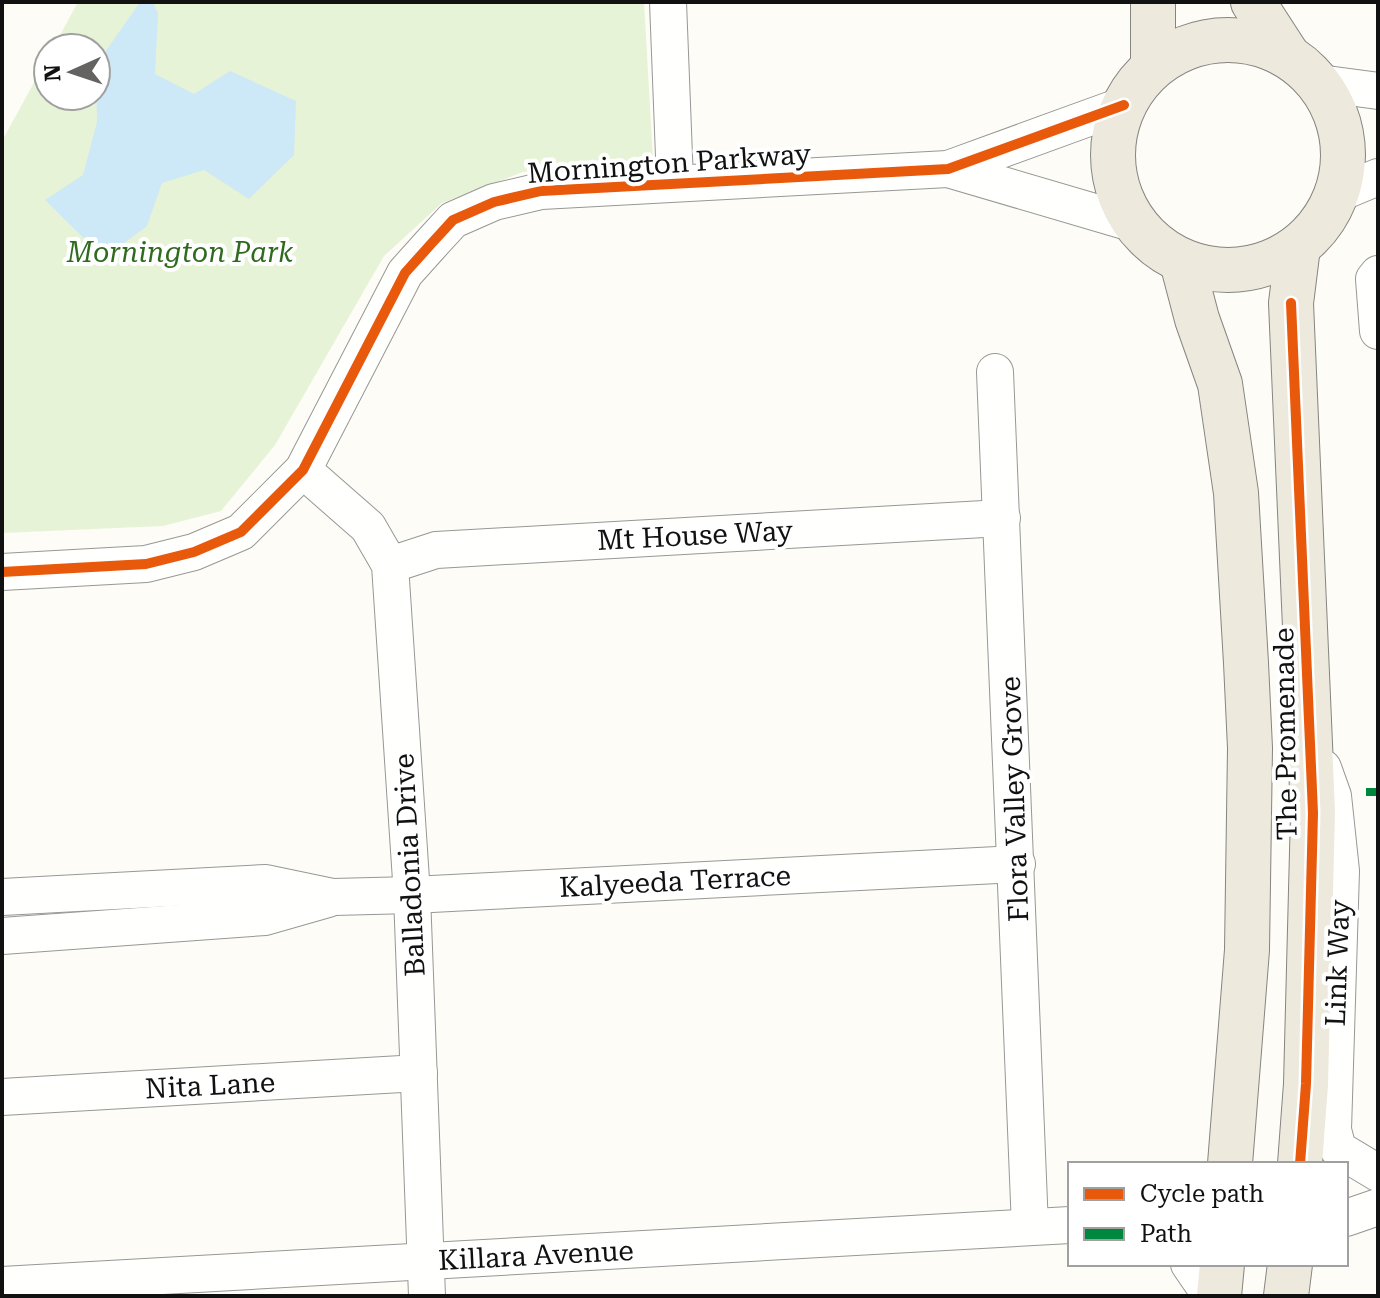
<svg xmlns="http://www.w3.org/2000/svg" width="1380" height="1298" viewBox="0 0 1380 1298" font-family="'Roboto Serif',serif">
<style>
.green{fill:#e7f3d7}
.water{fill:#cde8f7}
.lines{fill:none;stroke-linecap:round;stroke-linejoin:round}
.minor-casing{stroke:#979795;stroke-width:38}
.major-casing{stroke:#858482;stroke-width:46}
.minor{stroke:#fffffe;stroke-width:36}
.major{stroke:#ede9dc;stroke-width:44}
.quiet{stroke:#00873e;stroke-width:8;stroke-dasharray:16 8;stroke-linecap:butt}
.cycleway-casing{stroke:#fff;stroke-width:15}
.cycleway{stroke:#e8590c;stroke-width:10}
.labels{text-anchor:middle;stroke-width:8;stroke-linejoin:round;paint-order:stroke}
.street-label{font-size:28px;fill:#111;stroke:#fff}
.park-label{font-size:28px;font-style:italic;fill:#2f6b1f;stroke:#fff}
</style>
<rect width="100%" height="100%" fill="#fdfcf7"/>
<!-- green -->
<path class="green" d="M78 2H644L653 159 523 172 442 203 384 256 275 445 221 511 163 526 2 533V141L48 57V96H96V48H53Z"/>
<!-- water -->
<path class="water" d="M140 2H153L158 13 155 74 194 94 230 71 296 101 294 155 249 199 204 170 162 183 147 226 104 258 45 200 83 175 97 122 96 65Z"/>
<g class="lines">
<!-- minor casing -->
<g class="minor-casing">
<g id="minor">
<path d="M668 2 675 182"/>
<path d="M1319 83 1378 91"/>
<path d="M948 169 1135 224"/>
<path d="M1337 194 1378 177"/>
<path d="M1378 274 1374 279 1378 331"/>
<path d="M995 372 1030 1227"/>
<path d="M303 470 368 527 390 565 412 895 427 1296"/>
<path d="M390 565 436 550 1002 518"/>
<path d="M2 572 146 564 194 552 241 532 303 470 405 273 431 244 453 220 494 202 541 191 948 169 1124 105"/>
<path d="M1323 768 1333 796 1341 871 1333 1130 1338 1149 1378 1173"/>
<path d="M2 897 266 883 333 897 412 895 1017 864"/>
<path d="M2 936 265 917 328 899"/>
<path d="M2 1097 419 1073"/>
<path d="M1346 1218 1378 1207"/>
<path d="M1189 1264 1211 1296"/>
<path d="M2 1285 1070 1225"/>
</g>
</g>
<!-- major casing -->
<g class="major-casing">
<g id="major">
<path d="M1153 2V66"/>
<path d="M1253 2 1288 56"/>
<circle cx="1228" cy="155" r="115"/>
<path d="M1298 247 1291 303 1313 813 1306 1084 1300 1164"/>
<path d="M1182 262 1197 319 1220 384 1236 493 1246 663 1250 748 1247 950 1230 1164"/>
<path d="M1219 1296 1222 1264"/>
<path d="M1286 1296 1290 1264"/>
</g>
</g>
<!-- minor -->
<use href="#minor" class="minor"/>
<!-- major -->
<use href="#major" class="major"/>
<!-- quiet -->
<path class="quiet" d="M1366 792H1378"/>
<!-- cycleway casing -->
<g class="cycleway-casing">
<g id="cycleway">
<path d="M1291 303 1313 813 1306 1084 1300 1164"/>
<path d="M2 572 146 564 194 552 241 532 303 470 405 273 431 244 453 220 494 202 541 191 948 169 1124 105"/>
</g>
</g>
<!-- cycleway -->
<use href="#cycleway" class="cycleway"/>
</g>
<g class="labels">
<!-- street labels -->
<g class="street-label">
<text transform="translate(669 163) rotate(-4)" y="10">Mornington Parkway</text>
<text transform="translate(695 535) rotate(-3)" y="10">Mt House Way</text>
<text transform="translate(1285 734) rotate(-91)" y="10">The Promenade</text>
<text transform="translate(1014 799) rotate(-92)" y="10">Flora Valley Grove</text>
<text transform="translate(409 865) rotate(-93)" y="10">Balladonia Drive</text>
<text transform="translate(675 881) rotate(-3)" y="10">Kalyeeda Terrace</text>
<text transform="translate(1337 963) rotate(-88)" y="10">Link Way</text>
<text transform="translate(210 1085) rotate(-3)" y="10">Nita Lane</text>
<text transform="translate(536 1255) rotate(-3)" y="10">Killara Avenue</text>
</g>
<!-- park labels -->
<g class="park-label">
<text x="180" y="262">Mornington Park</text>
</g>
</g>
<!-- border -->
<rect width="1380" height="1298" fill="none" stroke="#111111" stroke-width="8"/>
<!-- legend -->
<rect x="1068" y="1162" width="280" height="104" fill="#ffffff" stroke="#a0a0a0" stroke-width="2"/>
<rect x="1084" y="1188" width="40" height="12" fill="#e8590c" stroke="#a0a0a0" stroke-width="2"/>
<text x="1140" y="1202" font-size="24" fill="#111111">Cycle path</text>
<rect x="1084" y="1228" width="40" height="12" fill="#00873e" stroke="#a0a0a0" stroke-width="2"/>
<text x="1140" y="1242" font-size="24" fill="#111111">Path</text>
<!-- north arrow -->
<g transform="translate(72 72) rotate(267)"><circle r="38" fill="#ffffff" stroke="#a0a0a0" stroke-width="2"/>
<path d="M0-6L14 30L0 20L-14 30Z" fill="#646362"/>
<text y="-12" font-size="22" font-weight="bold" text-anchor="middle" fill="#111111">N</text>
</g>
</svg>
